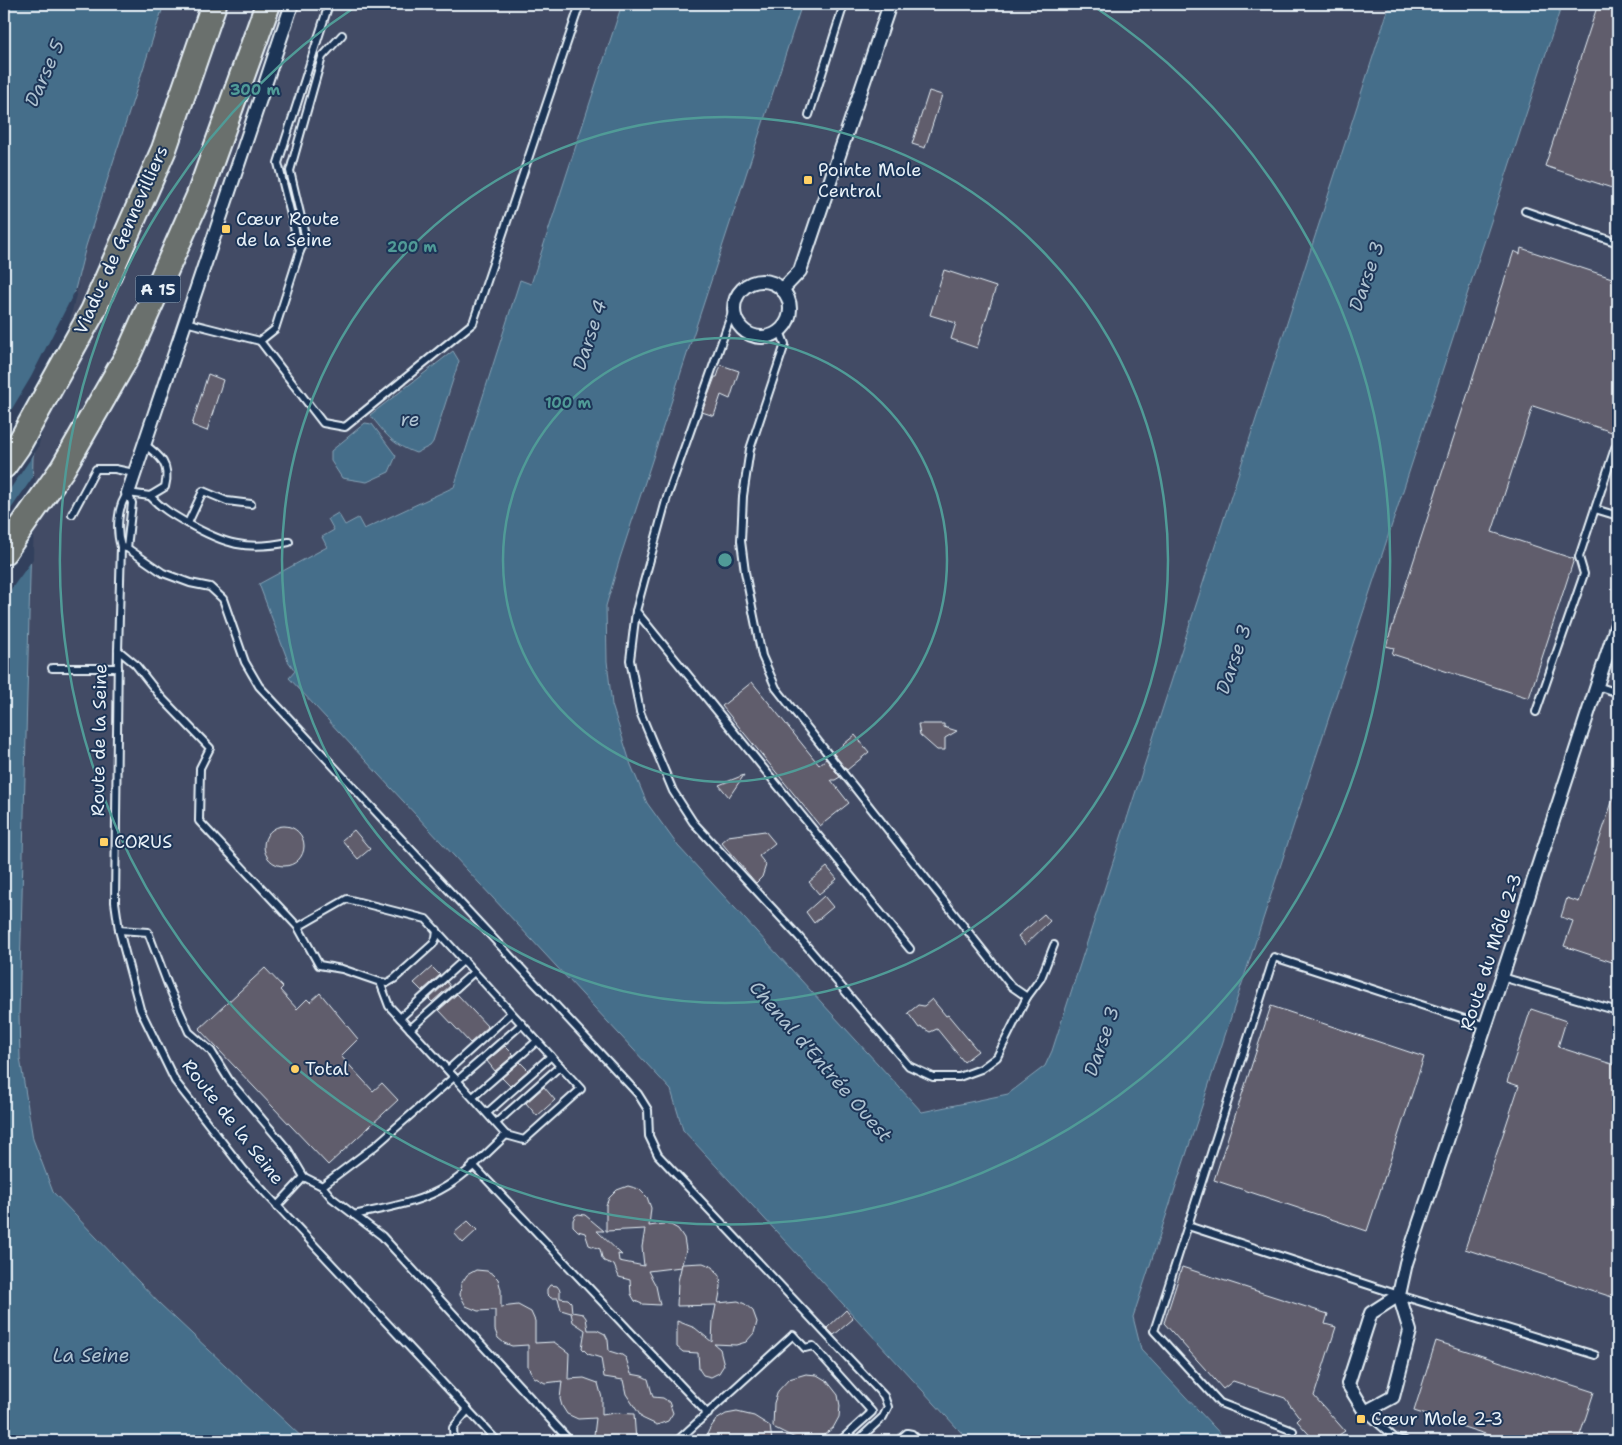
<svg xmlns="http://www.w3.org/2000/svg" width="1622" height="1445" viewBox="0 0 1622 1445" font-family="'Shantell Sans',sans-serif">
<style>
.built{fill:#424c65}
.water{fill:#446e8a;stroke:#86a2b6}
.pier{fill:#31415d}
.building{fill:#605d6c;stroke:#e8f1f8}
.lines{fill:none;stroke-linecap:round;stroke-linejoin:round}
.service-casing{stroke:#e8f1f8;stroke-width:10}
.minor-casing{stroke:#e8f1f8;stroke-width:16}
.motorway-casing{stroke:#e8f1f8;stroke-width:28}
.service{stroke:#1d3557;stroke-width:6}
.minor{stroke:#1d3557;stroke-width:12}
.motorway{stroke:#6b706d;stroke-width:24}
.ring{fill:none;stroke:#509b97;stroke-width:2.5}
.poi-dot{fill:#ffd166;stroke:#1d3557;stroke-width:2}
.labels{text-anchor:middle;stroke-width:4;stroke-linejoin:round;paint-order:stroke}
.shield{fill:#1d3557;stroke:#abb9c8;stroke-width:1}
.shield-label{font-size:16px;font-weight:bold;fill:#e8f1f8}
.poi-label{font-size:18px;fill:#e8f1f8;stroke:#1d3557;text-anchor:start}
.street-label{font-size:18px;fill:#e8f1f8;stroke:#1d3557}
.water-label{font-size:19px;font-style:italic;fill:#afc3d2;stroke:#1d3557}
.centre{fill:#509b97;stroke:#1d3557;stroke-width:2.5}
.ring-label{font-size:15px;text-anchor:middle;font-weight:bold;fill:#509b97;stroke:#1d3557;stroke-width:4;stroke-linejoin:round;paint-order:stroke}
</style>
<rect width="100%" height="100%" fill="#31415d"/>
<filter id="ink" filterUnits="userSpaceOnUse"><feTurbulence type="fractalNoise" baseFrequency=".02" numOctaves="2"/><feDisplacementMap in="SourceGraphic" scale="10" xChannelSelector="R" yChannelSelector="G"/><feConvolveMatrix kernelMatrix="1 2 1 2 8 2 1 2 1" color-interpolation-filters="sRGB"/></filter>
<g filter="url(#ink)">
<!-- built -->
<g class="built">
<path d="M164 4H622L531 284 520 280 453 487 364 529 345 526 338 513 335 530 328 547 259 584 288 661 295 672 289 677 672 1090 683 1130 969 1441H306L160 1304 53 1192 33 1139 20 1058 19 1015 33 457 86 246Z"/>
<path d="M802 4H1390L1052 1051 1045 1066 1008 1094 922 1112 678 846 647 803 631 765 612 705 607 661 606 606 620 558Z"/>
<path d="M1562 4H1618V1441H1227L1141 1349 1133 1317Z"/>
</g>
<!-- water -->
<g class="water">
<path d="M4 4H164L86 246 33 457 19 1015 20 1058 33 1139 53 1192 160 1304 306 1441H4Z"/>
<path d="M622 4H802L620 558 606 606 607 661 612 705 631 765 647 803 678 846 922 1112 1008 1094 1045 1066 1052 1051 1390 4H1562L1133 1317 1141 1349 1227 1441H969L683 1130 671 1090 289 678 295 671 288 661 259 584 327 547 322 537 334 530 328 519 338 513 345 525 358 518 364 529 454 487 520 280 531 284Z"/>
<path d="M453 351 459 361 433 442 430 446 416 453C391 444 386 434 370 415Z"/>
<path d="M365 423 372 424 396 456 389 472 367 482 342 478 331 461V451Z"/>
</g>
<!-- pier -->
<g class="pier">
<path d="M79 283 38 448 4 498V422L31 377Z"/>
<path d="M35 474 33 559 4 599V519Z"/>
</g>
<!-- building -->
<g class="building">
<path d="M1598 4H1618V190L1545 166Z"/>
<path d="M929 91 942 95 925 148 912 144Z"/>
<path d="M1521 248 1618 280V423L1615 433 1533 406 1492 532 1574 559 1529 698 1392 654 1394 648 1386 646 1514 251 1520 254Z"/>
<path d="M944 270 996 287 977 348 951 339 956 323 930 315Z"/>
<path d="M721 365 739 371 730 399 721 395 714 416 702 412 715 377H717Z"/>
<path d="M208 374 223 380 207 431 192 425Z"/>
<path d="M752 682 819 765 826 759 840 777 835 780H831L849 803 820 826 722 706Z"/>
<path d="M918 724H944V727L957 731 945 738V750H937L920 735Z"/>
<path d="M855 735 869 752 847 770 833 753Z"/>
<path d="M744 775 729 797 719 785Z"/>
<path d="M1616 790H1618V964L1564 946 1573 921 1561 917 1567 898 1579 902Z"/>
<circle cx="284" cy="846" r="20"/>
<path d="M354 830 370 849 358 859 342 840Z"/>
<path d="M765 831 775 843 759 856 766 865 762 877 756 883 721 842 728 836Z"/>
<path d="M827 867 837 879 819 894 809 882Z"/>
<path d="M824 896 833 907 814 923 806 912Z"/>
<path d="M1044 914 1050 921 1025 945 1018 936Z"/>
<path d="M432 967 440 975 422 991 414 983Z"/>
<path d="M265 968 283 987 280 990 297 1009 307 999 310 1002 320 993 358 1039 341 1056 373 1091 382 1083 398 1100 328 1165 199 1029Z"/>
<path d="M447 982 450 986 432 1002 429 999Z"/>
<path d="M457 994 488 1027 470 1043 439 1010Z"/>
<path d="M932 999 946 1016 948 1015 978 1051 964 1062 937 1029 930 1032 921 1027 919 1028 908 1013 918 1005 924 1006Z"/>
<path d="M1271 1006 1424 1057 1367 1231 1214 1180Z"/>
<path d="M1531 1009 1566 1021 1558 1047 1618 1066V1299L1465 1249 1519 1086 1507 1082Z"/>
<path d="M505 1046 514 1055 495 1071 487 1061Z"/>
<path d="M520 1062 528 1070 510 1086 502 1078Z"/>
<path d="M544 1087 555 1100 537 1116 526 1103Z"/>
<path d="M628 1186 639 1189 647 1197 651 1208 649 1226 663 1224 671 1225 678 1229 684 1238 686 1250 681 1267 648 1271 656 1286 660 1305 642 1304 635 1301 631 1294 630 1280 619 1277 614 1265 604 1261 602 1258 600 1249 589 1245 585 1233 578 1231 573 1226V1220L575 1216 578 1214 585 1215 604 1231H597L622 1255 618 1254 619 1261 644 1266 642 1247 645 1229 606 1231V1205L609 1198 617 1190Z"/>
<path d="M468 1221 477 1230 463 1243 454 1233Z"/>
<path d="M703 1263 713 1267 720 1276 721 1287 718 1303 738 1301 745 1304 753 1311 757 1322 754 1333 746 1342 736 1345 714 1344 720 1349 724 1365 719 1373 711 1377 703 1375 699 1369 698 1353 683 1352 677 1347V1321L695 1328 712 1342 713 1320 716 1305 677 1306 678 1281 682 1264Z"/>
<path d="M1182 1267 1328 1314 1325 1324 1336 1327 1314 1396 1345 1431 1339 1435 1343 1441H1315L1297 1421 1300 1418 1285 1398 1233 1381 1223 1389 1164 1323Z"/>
<path d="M476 1270 487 1271 493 1274 498 1279 501 1290V1307L518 1305 531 1312 535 1321V1343L554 1342 569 1353 568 1379 584 1378 598 1383 602 1398V1415L614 1413 634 1414 636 1441H595L594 1435 596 1418 578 1419 567 1414 562 1406 560 1399 562 1381 545 1383 534 1377 528 1367V1345L512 1346 504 1343 498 1338 495 1330V1310L478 1311 466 1306 460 1295 461 1284 467 1275Z"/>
<path d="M550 1285 557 1286 560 1290V1298L568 1299 571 1302 572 1312 583 1314 586 1318 588 1330H597L605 1334 608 1340 609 1351 622 1355 626 1358 631 1374 642 1376 648 1379 653 1397 663 1398 669 1402 673 1413 668 1421 657 1425 642 1418 626 1394 623 1380 604 1377 601 1358 588 1354 582 1348 585 1330 573 1322 571 1313 561 1310 558 1298H551L547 1294V1289Z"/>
<path d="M846 1310 853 1319 834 1335 827 1328Z"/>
<path d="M1436 1341 1594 1392 1578 1441H1507L1414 1411Z"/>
<path d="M806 1374 817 1375 827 1381 838 1395 840 1406 839 1417 833 1428 824 1435 808 1440 797 1439 773 1427 774 1403 778 1391 789 1379Z"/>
<path d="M737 1412 754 1416 770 1426 772 1441H704L709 1430 716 1420 726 1414Z"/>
</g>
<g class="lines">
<!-- service casing -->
<g class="service-casing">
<g id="service">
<path d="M342 35 322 57 290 171 306 239 300 251 275 329 260 341 323 423 345 427 473 323 580 4"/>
<path d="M809 115 844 4"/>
<path d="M1525 211 1618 243"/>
<path d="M300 251 278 163 329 4"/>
<path d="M734 307 667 497 636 611 910 949"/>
<path d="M185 322 260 341"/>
<path d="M780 331 785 344 750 449 743 496 741 541 745 572 762 656 776 688 1011 986 1027 997 1041 978 1054 945"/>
<path d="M128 493C117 506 116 531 121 547L118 650 115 902 119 930 140 1009 175 1081 244 1170 497 1441"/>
<path d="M128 493 150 496 165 487C171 464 160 456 143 443"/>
<path d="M150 496C161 508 173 515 187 523 224 544 246 551 289 542"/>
<path d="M1595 509 1618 516"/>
<path d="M72 514 96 469H115L134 473"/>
<path d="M188 523 203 491 227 501 251 504"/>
<path d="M121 547 127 548 163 573 190 583 210 587 223 599 245 662 259 686 638 1094 648 1110 649 1136 658 1155 884 1396 888 1407 883 1417 857 1441"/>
<path d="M127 548 132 503 128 493"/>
<path d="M636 611 630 660 640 712 673 791 693 822 799 937 909 1066 933 1077H959L981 1069 997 1057 1027 997"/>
<path d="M118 650 135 664 161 697 210 748 200 768 199 821 298 927 319 965 342 969 380 982 389 1006 454 1077 375 1146 322 1186 304 1177 277 1206"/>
<path d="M52 668H118"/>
<path d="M1597 686 1618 693"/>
<path d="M1536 712 1584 574 1579 557 1615 448 1618 444"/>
<path d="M298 927 347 899 426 919 581 1089 524 1140 506 1135"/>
<path d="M119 930 148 932 168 985 189 1032 211 1051 229 1080 288 1150 304 1177"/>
<path d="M1502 977 1618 1011"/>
<path d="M380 982 387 983 394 979 433 944 436 938 437 930"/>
<path d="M400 1018 464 960"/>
<path d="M410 1029 474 972"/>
<path d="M448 1070 511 1013"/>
<path d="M458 1080 522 1024"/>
<path d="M473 1097 537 1041"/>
<path d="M487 1113 551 1056"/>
<path d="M496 1123 560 1066"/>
<path d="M473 1165 708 1414"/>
<path d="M322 1186 332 1198 382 1236 570 1441"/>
<path d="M354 1215C385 1208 420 1203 447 1186 469 1172 487 1153 506 1135L454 1077"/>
<path d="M1188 1226 1399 1295 1595 1355"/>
<path d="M1365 1412 1396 1439 1405 1441"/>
<path d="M1293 1431 1220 1403 1154 1331 1274 957 1486 1026"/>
<path d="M454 1441 453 1428 468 1410"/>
<path d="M677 1441 793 1335 805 1348 813 1346 872 1412 840 1441"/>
<path d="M898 1441 907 1433 912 1434 919 1441"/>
</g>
</g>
<!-- minor casing -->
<g class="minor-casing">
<g id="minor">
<circle cx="762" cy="309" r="28"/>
<path d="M782 290 800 271 890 4"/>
<path d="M128 493 292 4"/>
<path d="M1399 1295 1371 1313 1348 1384 1365 1412 1393 1397 1410 1331 1399 1295 1406 1263 1502 977 1618 621"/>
</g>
</g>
<!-- motorway casing -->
<g class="motorway-casing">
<g id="motorway">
<path d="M4 466 18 446 93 311 164 149 214 4"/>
<path d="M4 552 63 468 129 353 198 198 268 4"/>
</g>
</g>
<!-- service -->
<use href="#service" class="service"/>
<!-- minor -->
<use href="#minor" class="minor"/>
<!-- motorway -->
<use href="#motorway" class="motorway"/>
</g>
</g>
<!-- distance rings -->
<g class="ring">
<circle cx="725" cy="560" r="222"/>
<circle cx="725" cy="560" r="443"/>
<path d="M1092 5A665 665 0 1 1 358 5"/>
</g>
<!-- markers -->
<g class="poi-dot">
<rect x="803" y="175" width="10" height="10" rx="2.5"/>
<rect x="221" y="224" width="10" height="10" rx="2.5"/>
<rect x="99" y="837" width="10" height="10" rx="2.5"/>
<circle cx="295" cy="1069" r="5"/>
<rect x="1356" y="1414" width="10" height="10" rx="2.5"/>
</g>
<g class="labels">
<!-- shield labels -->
<rect class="shield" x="135.5" y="275.5" width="45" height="27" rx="4"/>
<g class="shield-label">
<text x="158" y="295">A 15</text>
</g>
<!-- poi labels -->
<g class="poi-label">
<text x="818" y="176">Pointe Mole<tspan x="818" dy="21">Central</tspan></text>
<text x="236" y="225">Cœur Route<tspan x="236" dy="21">de la Seine</tspan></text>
<text x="114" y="848">CORUS</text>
<text x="305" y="1075">Total</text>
<text x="1371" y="1425">Cœur Mole 2-3</text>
</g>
<!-- street labels -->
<g class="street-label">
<text transform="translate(121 240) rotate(-66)" y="6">Viaduc de Gennevilliers</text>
<text transform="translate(99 740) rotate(-89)" y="6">Route de la Seine</text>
<text transform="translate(1491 952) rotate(-72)" y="6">Route du Môle 2-3</text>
<text transform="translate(233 1122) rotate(52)" y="6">Route de la Seine</text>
</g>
<!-- water labels -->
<g class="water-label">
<text transform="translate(44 73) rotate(-66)" y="7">Darse 5</text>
<text transform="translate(1366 276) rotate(-71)" y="7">Darse 3</text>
<text transform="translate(589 335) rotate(-72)" y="7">Darse 4</text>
<text x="410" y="426">re</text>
<text transform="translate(1233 659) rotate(-71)" y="7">Darse 3</text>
<text transform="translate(1101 1041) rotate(-71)" y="7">Darse 3</text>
<text transform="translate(821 1061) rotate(49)" y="7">Chenal d'Entrée Ouest</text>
<text x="91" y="1362">La Seine</text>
</g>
</g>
<circle cx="725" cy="560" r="8" class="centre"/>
<g class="ring-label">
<text x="255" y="95">300 m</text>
<text x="412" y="252">200 m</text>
<text x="568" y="408">100 m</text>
</g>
<!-- margin -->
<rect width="1622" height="1445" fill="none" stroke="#1d3557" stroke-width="20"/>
<rect x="10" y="10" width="1602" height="1425" fill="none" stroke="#e8f1f8" stroke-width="2" filter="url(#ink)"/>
</svg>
